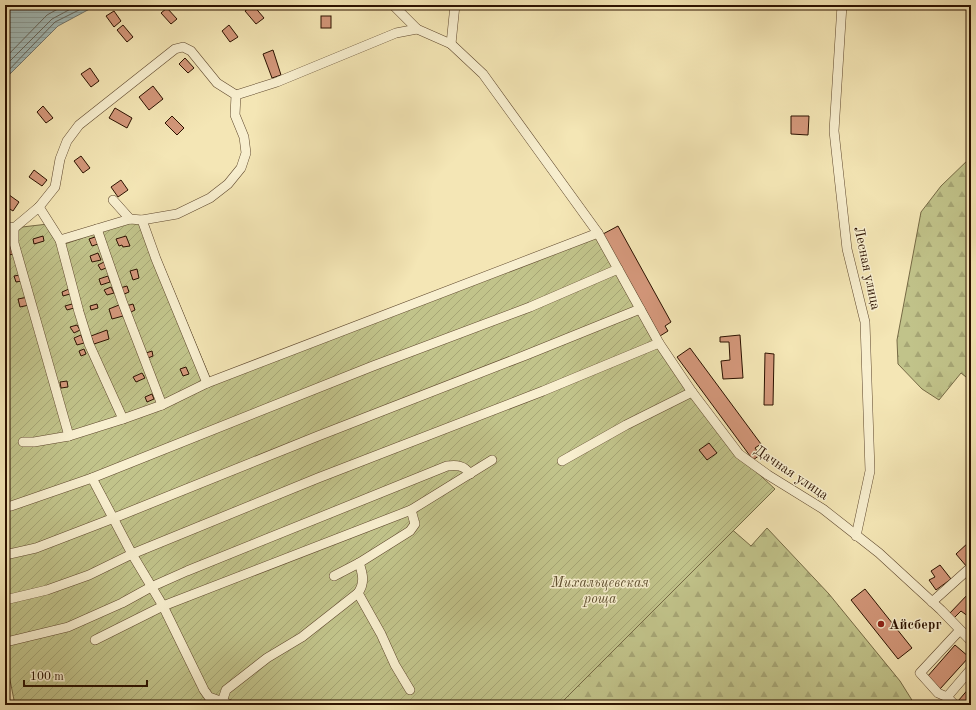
<svg xmlns="http://www.w3.org/2000/svg" width="976" height="710" viewBox="0 0 976 710" font-family="'Old Standard TT',serif">
<style>
.forest{fill:url(#forest-firs);stroke:#766a45}
.garden{fill:url(#garden-furrows);stroke:#766a45}
.water{fill:url(#water-rules);stroke:#737870}
.lines{fill:none;stroke-linecap:round;stroke-linejoin:round}
.shore{stroke:#67675d;stroke-width:1}
.building{fill:#d3977a;stroke:#2c1200}
.minor-casing{stroke:#5e472d;stroke-width:10}
.minor{stroke:#f8efcf;stroke-width:9}
.poi-dot{fill:#8f2418;stroke:#f8efcf;stroke-width:1.5}
.labels{text-anchor:middle;stroke-width:3;stroke-linejoin:round;paint-order:stroke}
.street-label{font-size:14px;fill:#2c1200;stroke:#f8efcf}
.park-label{font-size:14px;font-style:italic;fill:#605030;stroke:#f8efcf}
.poi-label{font-size:14px;font-weight:bold;fill:#2c1200;stroke:#f8efcf;text-anchor:start}
</style>
<defs>
<pattern id="forest-firs" width="22" height="20" patternUnits="userSpaceOnUse"><rect width="22" height="20" fill="#c1c38a"/><path d="M5 1l3.5 6h-7zM16 11l3.5 6h-7z" fill="#a6a675"/></pattern>
<pattern id="garden-furrows" width="10" height="10" patternUnits="userSpaceOnUse"><rect width="10" height="10" fill="#c1c38a"/><path d="M-1 1l2-2M0 10L10 0M9 11l2-2" fill="none" stroke="#a6a675"/></pattern>
<pattern id="water-rules" width="6" height="5" patternUnits="userSpaceOnUse"><rect width="6" height="5" fill="#a2bcba"/><path d="M0 2.5h6" fill="none" stroke="#8ca19e"/></pattern>
</defs>
<rect width="100%" height="100%" fill="#f4e6b5"/>
<filter id="stains"><feTurbulence type="fractalNoise" baseFrequency=".005" numOctaves="4"/><feColorMatrix values="0 0 0 0 .2 0 0 0 0 .09 0 0 0 0 .02 0 0 0 .5 -.17"/></filter>
<radialGradient id="worn" r=".72"><stop offset=".6" stop-color="#630" stop-opacity="0"/><stop offset="1" stop-color="#630" stop-opacity=".3"/></radialGradient>
<!-- forest -->
<g class="forest">
<path d="M971 157V381L961 373 939 400 922 389 898 364 897 340 921 212 941 186Z"/>
<path d="M728 526 751 546 767 528 829 594 900 681 915 705H433Z"/>
</g>
<!-- garden -->
<path class="garden" d="M143 217 210 378 595 231 658 345 738 455 775 489 559 705H15L5 655V229L48 224 59 246Z"/>
<!-- water -->
<path class="water" d="M5 5H97L58 26 5 79Z"/>
<g class="lines">
<!-- shore -->
<g class="shore">
<path d="M5 58 47 15 65 5"/>
<path d="M5 66 52 19 78 5"/>
<path d="M5 74 55 22 89 5"/>
</g>
</g>
<!-- building -->
<g class="building">
<path d="M253 5 264 18 256 24 245 11Z"/>
<path d="M167 8 177 19 171 24 161 13Z"/>
<path d="M114 11 121 21 114 27 106 16Z"/>
<rect x="321" y="16" width="10" height="12"/>
<path d="M123 25 133 37 127 42 117 30Z"/>
<path d="M229 25 238 37 230 42 222 31Z"/>
<path d="M273 50 281 75 272 78 263 54Z"/>
<path d="M185 58 194 68 188 73 179 64Z"/>
<path d="M90 68 99 81 91 87 81 74Z"/>
<path d="M153 86 163 99 149 110 139 97Z"/>
<path d="M43 106 53 118 46 123 37 112Z"/>
<path d="M115 108 132 118 127 128 109 118Z"/>
<path d="M172 116 184 128 177 135 165 123Z"/>
<path d="M791 116H809L808 135 791 134Z"/>
<path d="M81 156 90 168 83 173 74 161Z"/>
<path d="M34 170 47 180 42 186 29 177Z"/>
<path d="M121 180 128 190 118 197 111 187Z"/>
<path d="M5 192 19 202 13 211 5 206Z"/>
<path d="M618 226 671 322 665 326 668 331 660 336 603 234Z"/>
<path d="M43 236 44 241 34 244 33 239Z"/>
<path d="M126 236 130 246 123 247 122 245 119 246 116 239Z"/>
<path d="M95 237 98 244 92 246 89 239Z"/>
<path d="M9 241 13 254 5 256V243Z"/>
<path d="M98 253 101 260 92 262 90 256Z"/>
<path d="M104 262 106 268 101 270 98 265Z"/>
<path d="M137 269 139 278 133 280 130 271Z"/>
<path d="M20 275 22 281 16 282 14 276Z"/>
<path d="M108 276 110 282 101 285 99 279Z"/>
<path d="M127 286 129 292 122 295 120 288Z"/>
<path d="M111 287 114 293 107 295 104 290Z"/>
<path d="M69 289 70 294 63 296 62 292Z"/>
<path d="M28 297 29 305 20 307 18 299Z"/>
<path d="M72 304 74 308 67 310 65 306Z"/>
<path d="M97 304 98 308 91 310 90 306Z"/>
<path d="M133 304 135 310 129 313 126 306Z"/>
<path d="M119 305 123 316 112 319 109 309Z"/>
<path d="M77 325 80 330 74 333 70 327Z"/>
<path d="M107 330 109 339 94 344 91 336Z"/>
<path d="M81 335 84 343 77 345 74 338Z"/>
<path d="M740 335 743 378 723 379 721 361 730 360 729 342H720V337Z"/>
<path d="M690 348 761 444 755 448 760 455 753 460 677 357Z"/>
<path d="M84 349 86 354 81 356 79 351Z"/>
<path d="M152 351 153 356 148 358 146 353Z"/>
<path d="M765 353 774 354 773 405H764Z"/>
<path d="M186 367 189 374 183 376 180 369Z"/>
<path d="M142 373 145 378 136 382 133 377Z"/>
<path d="M67 381 68 387 61 388 60 382Z"/>
<path d="M152 394 154 399 147 402 145 397Z"/>
<path d="M709 443 717 453 707 460 699 450Z"/>
<path d="M969 542 971 544V563L967 567 956 554Z"/>
<path d="M940 565 951 579 936 590 929 580 935 577 931 571Z"/>
<path d="M865 589 912 648 898 659 851 600Z"/>
<path d="M970 592 971 614 969 617 961 611 954 618 949 614Z"/>
<path d="M955 645 969 657 940 689 927 677Z"/>
<path d="M971 686V705H962L958 701Z"/>
</g>
<g class="lines">
<!-- minor casing -->
<g class="minor-casing">
<g id="minor">
<path d="M393 5 417 29 451 44 483 74 598 233 659 343 692 392 739 454 768 475 823 509 879 553 941 610 971 641"/>
<path d="M842 5 834 131 847 249 865 322 870 471 856 536"/>
<path d="M451 44 455 5"/>
<path d="M236 95 277 82 396 33 417 29"/>
<path d="M113 200 130 219"/>
<path d="M39 207 60 240 79 312 89 344 123 419"/>
<path d="M142 220 156 259 207 383"/>
<path d="M5 226 14 228 39 207 55 187 60 159 67 141 79 125 175 49 183 47 191 51 217 83 236 95 235 115 244 137 246 153 241 168 228 184 210 198 177 214 142 220 130 219 60 240"/>
<path d="M14 228V243L69 436"/>
<path d="M97 229 122 301 162 405"/>
<path d="M23 442H34L69 436 123 419 162 405 207 383 598 233"/>
<path d="M562 461 626 425 692 392"/>
<path d="M92 478 132 554 163 606 204 690 209 697 231 705"/>
<path d="M5 507 11 506 92 478 373 366 530 307 618 269"/>
<path d="M5 555 36 548 114 518 318 436 526 355 640 309"/>
<path d="M334 576 359 563 410 531 415 524 411 510"/>
<path d="M358 593 381 634 395 665 410 690"/>
<path d="M5 600 47 590 89 575 132 554 318 478 543 391 659 343"/>
<path d="M932 602 971 567"/>
<path d="M95 640 163 606 411 510 492 460"/>
<path d="M10 641 68 627 122 603 151 587 187 571 447 466C457 465 464 465 470 474"/>
<path d="M947 697 938 693 920 673 960 630"/>
<path d="M218 705 222 702 226 690 267 658 302 637 358 593C365 583 363 574 359 563"/>
<path d="M955 705 947 697 971 669"/>
</g>
</g>
<!-- minor -->
<use href="#minor" class="minor"/>
</g>
<!-- markers -->
<circle class="poi-dot" cx="881" cy="624" r="4"/>
<g class="labels">
<!-- street labels -->
<g class="street-label">
<text transform="translate(868 268) rotate(78)" y="5">Лесная улица</text>
<text transform="translate(792 472) rotate(34)" y="5">Дачная улица</text>
</g>
<!-- park labels -->
<g class="park-label">
<text x="600" y="587">Михальцевская<tspan x="600" dy="16">роща</tspan></text>
</g>
<!-- poi labels -->
<g class="poi-label">
<text x="889" y="629">Айсберг</text>
</g>
</g>
<!-- margin -->
<rect width="976" height="710" fill="none" stroke="#f4e6b5" stroke-width="20"/>
<rect x="6" y="6" width="964" height="698" fill="none" stroke="#2c1200" stroke-width="2"/>
<rect x="10" y="10" width="956" height="690" fill="none" stroke="#2c1200"/>
<!-- scale -->
<path d="M24 680v6h123v-6" fill="none" stroke="#2c1200" stroke-width="2"/>
<text x="30" y="680" font-size="12" fill="#2c1200" stroke="#f8efcf" stroke-width="3" paint-order="stroke">100 m</text>
<rect width="100%" height="100%" filter="url(#stains)"/>
<rect width="100%" height="100%" fill="url(#worn)"/>
</svg>
